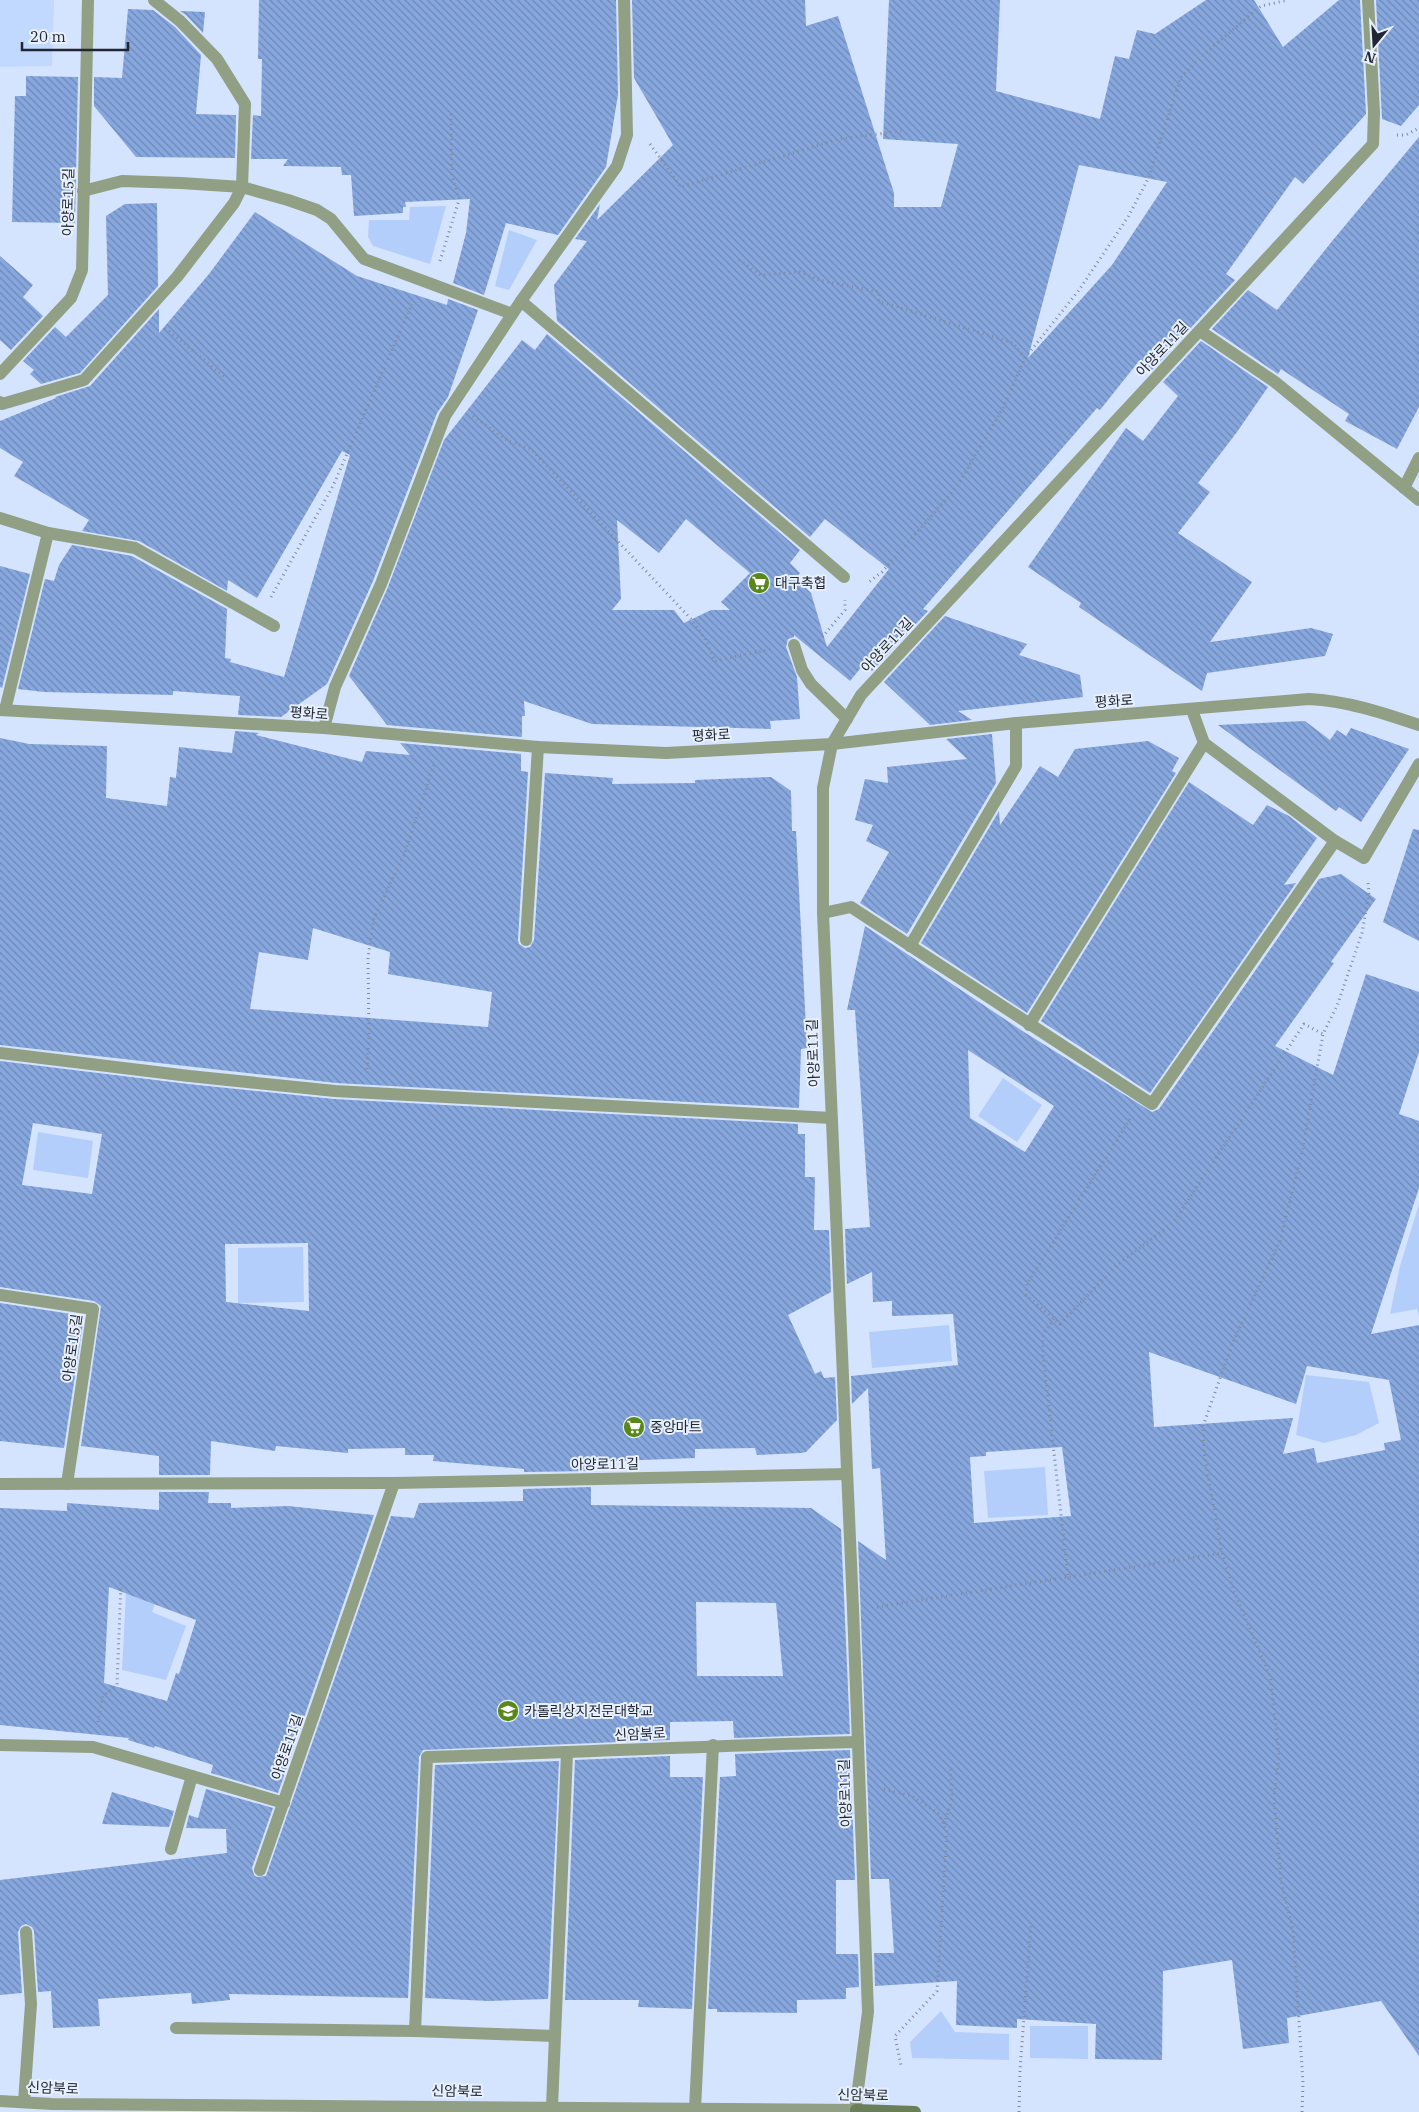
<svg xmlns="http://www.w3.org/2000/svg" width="1419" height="2112" viewBox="0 0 1419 2112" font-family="'IBM Plex Serif','Noto Sans KR',serif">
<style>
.built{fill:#c1d8ff}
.green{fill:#b4cefb}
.building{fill:url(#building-back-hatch);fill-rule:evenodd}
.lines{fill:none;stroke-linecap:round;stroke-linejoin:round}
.path{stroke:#7f8a9e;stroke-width:3;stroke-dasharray:1 4;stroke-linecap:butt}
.service{stroke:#919f85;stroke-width:12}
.minor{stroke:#919f85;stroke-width:12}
.tertiary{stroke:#919f85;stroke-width:12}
.secondary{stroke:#6a7e58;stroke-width:12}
.labels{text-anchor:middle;stroke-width:4;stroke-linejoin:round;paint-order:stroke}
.street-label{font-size:14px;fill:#202733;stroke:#e8f0fd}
.poi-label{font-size:14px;fill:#202733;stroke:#e8f0fd;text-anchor:start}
</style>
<defs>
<pattern id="building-back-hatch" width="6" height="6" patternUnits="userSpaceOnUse" patternTransform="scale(1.25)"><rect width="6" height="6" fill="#87a7df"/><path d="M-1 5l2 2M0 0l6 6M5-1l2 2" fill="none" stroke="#6e88b5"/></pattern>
</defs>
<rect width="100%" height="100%" fill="#d4e3fe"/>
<!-- built -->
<path class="built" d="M0 0H54L52 66 0 67Z"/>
<!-- green -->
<g class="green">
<path d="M446 206 430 264 373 246 368 237 369 220H409L410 207Z"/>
<path d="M509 230 537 240 509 290 495 286Z"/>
<path d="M1003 1078 1042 1105 1017 1142 978 1116Z"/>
<path d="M38 1132 93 1141 88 1178 33 1170Z"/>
<path d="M1419 1204V1316L1417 1309 1390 1314 1400 1266Z"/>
<path d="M303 1247 304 1302 238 1303V1248Z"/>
<path d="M949 1325 952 1361 872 1368 869 1332Z"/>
<path d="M1306 1375 1369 1382 1379 1423 1356 1435 1324 1443 1296 1435Z"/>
<path d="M1045 1467 1048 1515 988 1518 984 1471Z"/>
<path d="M127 1574 163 1582 152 1612 186 1626 166 1680 122 1670Z"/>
<path d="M941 2011 955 2032 1009 2034V2060L912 2058 910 2042Z"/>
<path d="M1030 2026H1088V2059L1030 2058Z"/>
</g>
<!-- building -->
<g class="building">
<path d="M259 0H616L618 95 606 167 558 235 506 223 484 295 453 283 466 233 470 199 405 202 406 207H403V213L354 216 351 175H342L341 167 283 166 288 159H251L253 115 261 116 262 59H258Z"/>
<path d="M632 0H805L806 26 838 16 894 193V207H941L958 144 883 139 889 0H1000L996 91 1100 119 1115 56 1129 59 1137 30 1155 34 1206 0H1254L1283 47 1339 0H1360L1366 114 1303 184 1295 177 1226 274 1235 280 1151 371 1139 361 1100 410 1097 408 923 609 928 611 872 671 864 664 850 681 794 635V637L788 639 786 647 797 677 800 719 770 721 771 729 592 724 524 701 525 716H522V737L387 725 349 676 388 587 444 440 522 340 535 350 547 334 800 550 790 563 800 573 796 578 811 593 827 647 889 569 825 519 810 537 557 321 554 285 587 241 575 239 600 204 597 220 673 145 634 78ZM1079 165 1167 182 1112 265 1028 358ZM686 519 750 573 721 602 730 610H711L684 623 674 610H612L621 599 617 520 659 553Z"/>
<path d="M1376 0H1419V105L1401 126 1382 119Z"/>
<path d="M128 9 153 10 175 27 201 55 196 114 236 115 235 158 136 157 94 106V77L122 78Z"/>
<path d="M180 11 205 12 203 33 186 15Z"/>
<path d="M26 76 78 77 75 223 12 222 15 96H26Z"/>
<path d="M1419 137V407L1397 449 1345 421 1349 414 1281 369 1278 374 1212 329 1248 290 1277 310 1333 240Z"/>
<path d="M157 203 158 286 80 373 41 384 30 374 34 370 23 361 55 327 66 337 108 295 106 216 125 204Z"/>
<path d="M255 212 357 276 447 305 448 299 478 310 448 397 437 413 373 581 327 684 281 717 238 715 240 696 173 691V695L44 692 18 689 45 579 54 581 59 565 72 545 132 556 227 609 225 658 231 659 230 662 284 677 350 455 342 451 257 598 228 580 227 591 139 541 82 531 89 520 14 476 23 462 0 448V421L56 398 55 397 90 386 159 309V333L209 274Z"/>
<path d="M0 256 33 285 23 297 43 316 11 350 0 340Z"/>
<path d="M1201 341 1268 387 1237 432 1198 483 1210 492 1178 533 1252 582 1210 642 1311 628 1333 634 1325 656 1207 673 1202 691 1079 607 1081 603 1028 567 1126 428 1143 441 1178 396 1163 382Z"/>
<path d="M0 566 30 574 2 688 0 687Z"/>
<path d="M945 616 1027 644 1019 655 1080 675 1083 697 958 711 972 720 930 725 884 682Z"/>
<path d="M1305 721 1330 740 1337 730 1346 736 1351 728 1409 749 1361 822 1339 807 1336 811 1218 725Z"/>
<path d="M235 731 259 733 256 735 362 762 366 751 410 755 400 743 521 754V771L528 772 518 940 519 944 525 948 530 947 534 940 545 773 613 778 612 784 695 783V780L771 777 791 791 792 831H796L807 1048 801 1049 799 1108 336 1083 0 1045V738L29 744 107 746 106 798 167 806 170 777 176 778 179 747 232 753ZM313 928 390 952 388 974 492 992 488 1027 250 1009 259 952 308 960Z"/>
<path d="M992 734 996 783 907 934 860 903 889 852 866 841 873 825 855 820 865 779 888 783 887 767 967 759 946 739Z"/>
<path d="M1148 741 1179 758 1172 771 1176 773 1027 1013 921 943 999 811 1000 825 1040 766 1058 777 1075 749Z"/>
<path d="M1189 782 1253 825 1267 805 1289 816 1317 838 1284 885 1296 883 1150 1093 1041 1021Z"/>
<path d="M1413 829 1419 830V941L1383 922Z"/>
<path d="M1341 874 1376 899 1331 962 1334 963 1275 1046 1333 1075 1366 974 1419 992V1052L1399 1114 1419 1121V1188L1371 1334 1419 1325V2056L1381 2001 1287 2018 1289 2043 1243 2049 1232 1960 1163 1971 1162 2060 1095 2059 1096 2024 1017 2019V2028L956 2025 957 1981 875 1986 874 1953H894L889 1879H871L858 1541 886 1560 880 1468 872 1469 868 1388 852 1404 851 1376 958 1365 953 1314 892 1316V1301L873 1302 872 1272 847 1284 845 1229 870 1227 855 1010H847L865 926 1024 1032 1152 1112 1159 1109 1319 879ZM968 1050 1054 1106 1025 1152 970 1118ZM1149 1352 1296 1404 1307 1366 1389 1380 1401 1440 1384 1443 1385 1450 1317 1463 1314 1448 1283 1454 1293 1418 1154 1427ZM1062 1447 1071 1516 974 1523 970 1457 986 1456V1452Z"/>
<path d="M0 1061 188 1084 334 1099 798 1124V1134H805V1177H815L814 1230H829L831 1292 788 1315 815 1374 821 1371 824 1378 835 1377 837 1420 806 1452 801 1453 757 1455 755 1448 695 1449V1458L590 1462 591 1471 524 1472V1469L433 1461 434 1455H405V1448L348 1449V1453L276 1446 275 1451 211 1441 210 1475H159V1456L81 1446 101 1306 94 1301 0 1287ZM33 1123 102 1134 92 1194 22 1185ZM308 1243 309 1311 226 1302 225 1244Z"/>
<path d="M0 1303 84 1316 64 1448 0 1441Z"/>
<path d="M591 1487V1505L811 1508 841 1529 850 1734 734 1738 733 1721 670 1722V1740L423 1750 419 1757 408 1998 229 1994 230 2000 192 2004 191 1993 98 1999 100 2026 53 2028 51 1991 38 1992 34 1931 32 1927 26 1924 21 1926 18 1932 22 1993 0 1995V1880L227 1853 226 1829 186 1828 189 1815 198 1818 206 1789 273 1808 252 1868 254 1875 257 1877 266 1876 391 1516 414 1518 419 1503 523 1501V1489ZM696 1602 776 1603 783 1676H697Z"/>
<path d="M159 1492H209L208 1503H231V1508L288 1506 374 1515 278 1793 211 1773 213 1765 155 1746 154 1748 128 1740 129 1738 0 1725V1508L67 1511V1503L159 1510ZM109 1587 196 1620 179 1674 176 1673 167 1701 104 1683Z"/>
<path d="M850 1750 855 1880H836V1954H858L859 1987 846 1988V1999L797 2000V2013L717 2012V2009H708L720 1777 736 1776 735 1754Z"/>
<path d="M670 1756V1777H703L692 2009 638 2007 639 2000H565L575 1760Z"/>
<path d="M559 1761 548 1999 489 2001 425 1998 435 1765Z"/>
<path d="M112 1792 174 1811 169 1827 102 1824Z"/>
</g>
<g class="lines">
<!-- path -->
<g class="path">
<path d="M1397 135H1406L1419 128"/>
<path d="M650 144 681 187 839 139 901 131"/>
<path d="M739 260 761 275 800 272 819 280 879 292V301L1013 343 1025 358 1003 408 956 488 882 572 869 582"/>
<path d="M440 261 459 200 452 176 451 110"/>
<path d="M165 328 225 377"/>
<path d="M1025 358 1079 290 1128 217 1148 179 1181 77 1211 48 1261 6 1288 0"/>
<path d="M473 416 508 441 531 449 691 619 705 639 715 661 771 649"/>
<path d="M271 597 333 486 412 304"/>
<path d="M819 641 845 610V600"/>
<path d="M367 1069 369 1038 368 957 374 918 404 855 435 762"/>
<path d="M1130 1119 1027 1284 1026 1295 1060 1324 1118 1264 1173 1223 1304 1024 1323 1034"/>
<path d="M1054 1319 1043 1334V1355L1068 1577"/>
<path d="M877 1607 1222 1553"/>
<path d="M98 1722 103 1696 117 1685 121 1581"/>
<path d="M884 1789 912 1796 939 1814 947 1832 937 1991 895 2036 901 2066"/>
<path d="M944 1824 952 1799 950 1766"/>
<path d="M1019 2112 1020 2070 1031 1924"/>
<path d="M1302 2112 1303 2083 1293 1929 1281 1881 1274 1798 1279 1756 1271 1678 1233 1589 1222 1553 1204 1452 1203 1426 1233 1342 1280 1241 1303 1148 1323 1034 1337 1006 1362 933 1369 893 1368 882"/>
</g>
<!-- service -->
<g class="service">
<path d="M83 191 122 181 181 183 242 187 288 200 317 210 331 219 364 259 512 314"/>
<path d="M521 301 844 577"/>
<path d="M1200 331 1275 382 1419 500"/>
<path d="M0 402 2 404 84 380 177 277 234 203 242 187 245 104 217 59 180 21 154 0"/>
<path d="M1404 488 1419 458"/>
<path d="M0 518 48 533"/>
<path d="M5 710 48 533 135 548 274 626"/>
<path d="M823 913 851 907 1152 1104 1335 841"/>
<path d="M526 940 538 747"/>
<path d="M910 946 1016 766V723"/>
<path d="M1029 1025 1204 743"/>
<path d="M0 1053 189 1076 335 1091 831 1118"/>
<path d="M0 1745 93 1747 284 1803"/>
<path d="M171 1849 192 1776"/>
<path d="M260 1870 394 1483"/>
<path d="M176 2028 415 2031 554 2036"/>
<path d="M415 2031 427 1757C571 1753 714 1745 858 1742"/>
<path d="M24 2102 31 2004 26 1932"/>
<path d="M552 2107 567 1753"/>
<path d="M695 2109 713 1745"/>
</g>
<!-- minor -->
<g class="minor">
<path d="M0 374 71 298 82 270 88 0"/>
<path d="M794 645 802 670 811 684 847 719"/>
<path d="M0 710 324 728 538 747 666 753 832 744 1016 723 1309 699C1348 701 1383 713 1419 725"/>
<path d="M1192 710 1204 743 1335 841 1364 858 1419 764"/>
<path d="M324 728 335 687 381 584 445 416 521 301 617 166 627 135 624 0"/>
<path d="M0 1295 93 1309 67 1484"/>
<path d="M0 1484 394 1483 847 1474"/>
<path d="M855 2112 868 2012 853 1609 823 913V788L832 744 861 695 1373 144 1374 112 1368 0"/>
</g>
<!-- tertiary -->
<path class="tertiary" d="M0 2101 52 2104 856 2110"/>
<!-- secondary -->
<path class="secondary" d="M856 2110 915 2112"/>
</g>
<!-- icons -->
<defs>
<g id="supermarket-disc" transform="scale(1.125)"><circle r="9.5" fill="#58871a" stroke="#e8f0fd"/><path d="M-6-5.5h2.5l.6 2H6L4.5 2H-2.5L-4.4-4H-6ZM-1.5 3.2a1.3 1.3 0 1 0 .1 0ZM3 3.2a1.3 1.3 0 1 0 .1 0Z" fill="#fff"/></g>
<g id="university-disc" transform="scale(1.125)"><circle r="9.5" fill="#58871a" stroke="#e8f0fd"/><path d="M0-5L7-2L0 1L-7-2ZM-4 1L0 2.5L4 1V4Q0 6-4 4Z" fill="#fff"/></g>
</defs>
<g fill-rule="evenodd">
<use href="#supermarket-disc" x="759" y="583"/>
<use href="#supermarket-disc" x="634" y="1427"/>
<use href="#university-disc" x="508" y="1711"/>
</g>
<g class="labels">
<!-- street labels -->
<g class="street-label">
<text transform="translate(68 202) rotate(-89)" y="5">아양로15길</text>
<text transform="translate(1162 349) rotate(-47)" y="5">아양로11길</text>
<text transform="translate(887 645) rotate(-47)" y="5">아양로11길</text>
<text transform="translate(1114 701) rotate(-4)" y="5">평화로</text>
<text transform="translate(309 713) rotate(4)" y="5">평화로</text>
<text transform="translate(711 735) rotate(-3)" y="5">평화로</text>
<text transform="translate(813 1053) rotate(-92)" y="5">아양로11길</text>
<text transform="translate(72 1348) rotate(-82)" y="5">아양로15길</text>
<text transform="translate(605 1464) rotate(-1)" y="5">아양로11길</text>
<text transform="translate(640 1734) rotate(-3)" y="5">신암북로</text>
<text transform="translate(287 1747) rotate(-71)" y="5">아양로11길</text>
<text transform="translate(845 1793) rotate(-92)" y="5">아양로11길</text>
<text transform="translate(53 2088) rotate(2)" y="5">신암북로</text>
<text transform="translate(457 2091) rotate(1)" y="5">신암북로</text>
<text transform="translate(863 2095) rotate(1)" y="5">신암북로</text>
</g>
<!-- poi labels -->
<g class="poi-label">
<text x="775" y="588">대구축협</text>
<text x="650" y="1432">중앙마트</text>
<text x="524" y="1716">카톨릭상지전문대학교</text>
</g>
</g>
<!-- north arrow -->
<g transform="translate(1374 45) rotate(198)" stroke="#e8f0fd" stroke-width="4" paint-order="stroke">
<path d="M0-4L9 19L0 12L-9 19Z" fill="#202733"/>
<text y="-8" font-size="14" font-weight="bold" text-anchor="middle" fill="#202733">N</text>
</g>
<!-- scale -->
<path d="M22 42v8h106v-8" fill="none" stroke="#202733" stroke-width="2.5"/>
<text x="30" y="42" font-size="15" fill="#202733" stroke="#e8f0fd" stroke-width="4" paint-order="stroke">20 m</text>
</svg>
